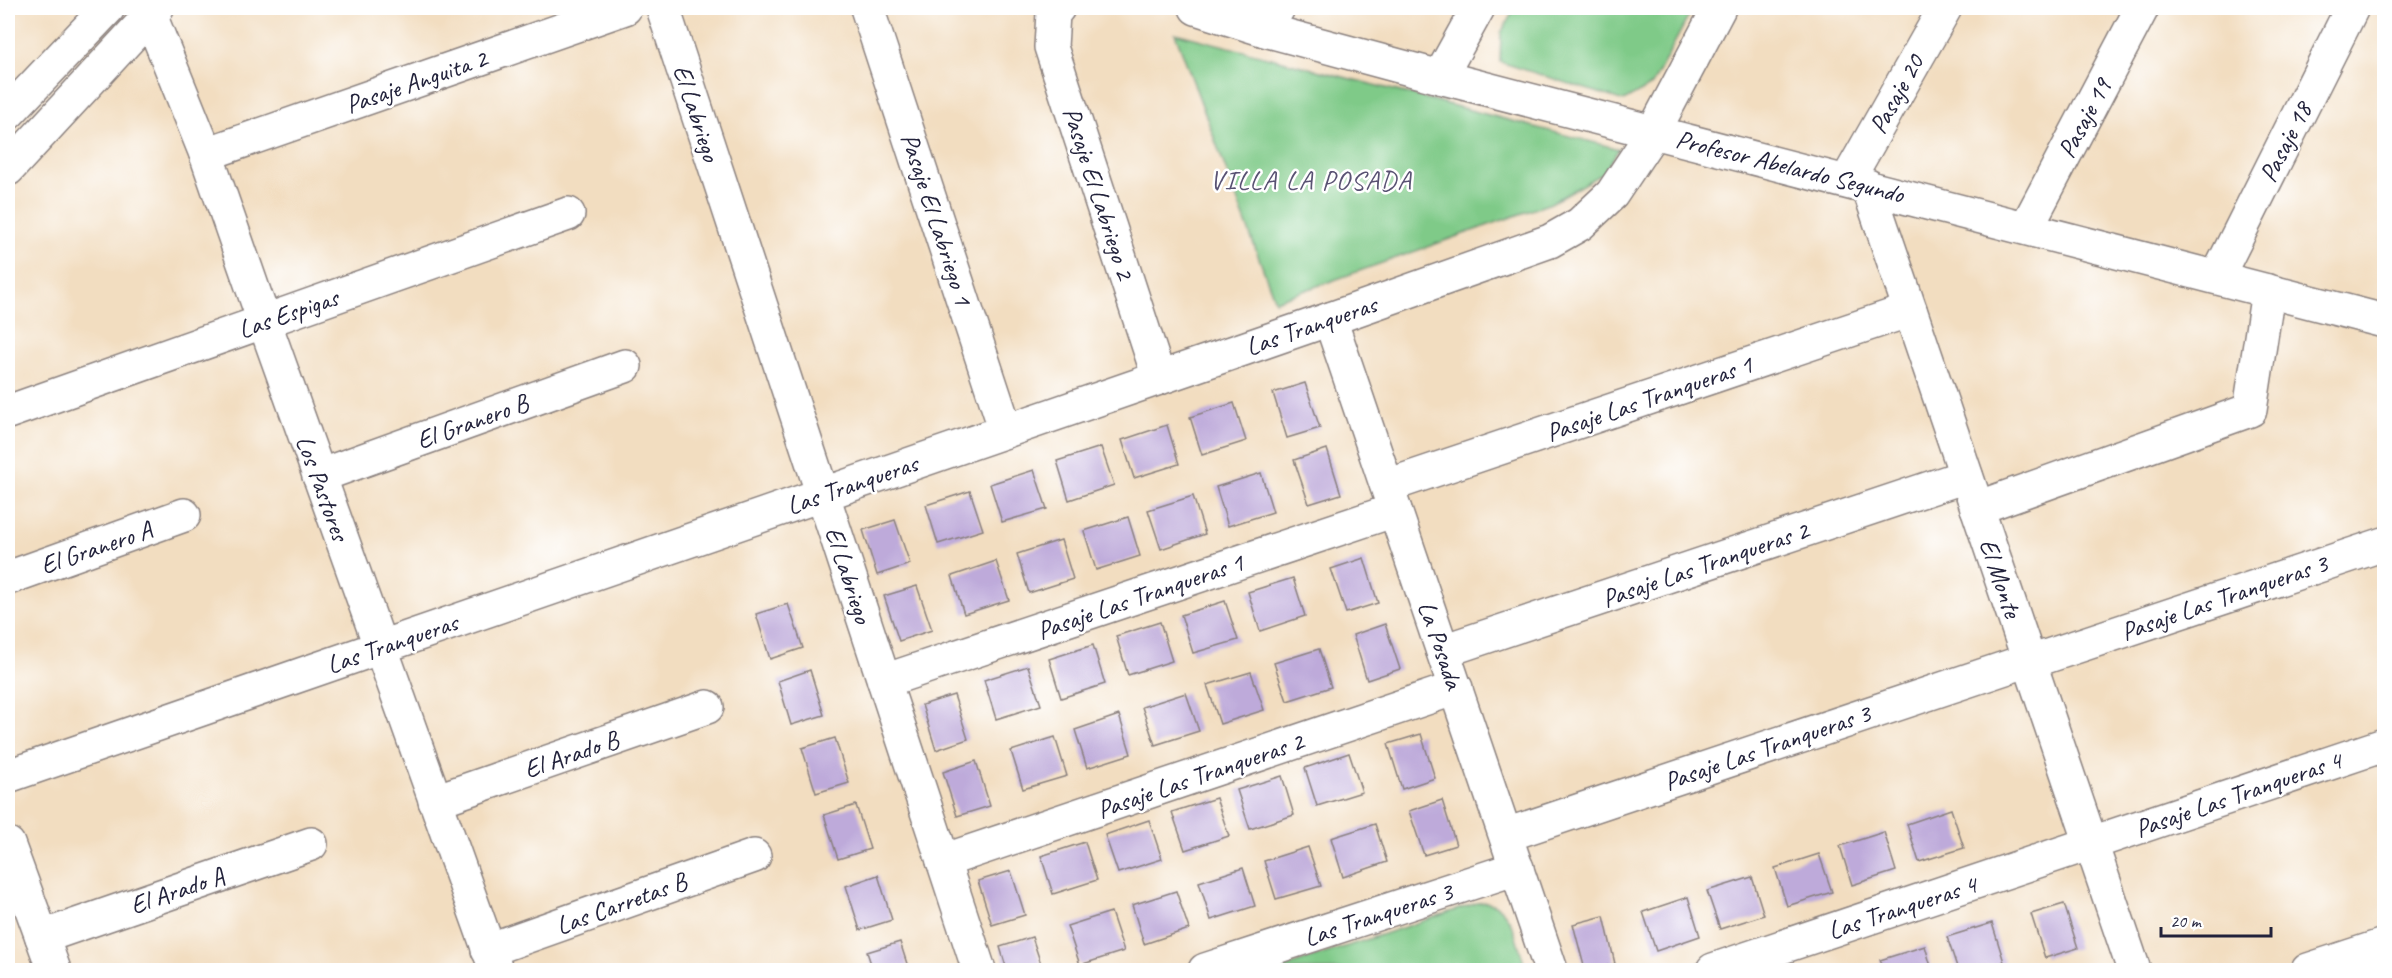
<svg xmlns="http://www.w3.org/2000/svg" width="2392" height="978" viewBox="0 0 2392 978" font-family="Caveat,sans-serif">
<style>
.green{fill:#7fca88;stroke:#507662;stroke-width:1.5}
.building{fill:#beaada}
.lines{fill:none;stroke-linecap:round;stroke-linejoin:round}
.minor-casing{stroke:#8a807e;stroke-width:36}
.tertiary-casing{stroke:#8a807e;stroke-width:36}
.minor{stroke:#fff;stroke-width:33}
.tertiary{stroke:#fff;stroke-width:33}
.labels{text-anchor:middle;stroke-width:5;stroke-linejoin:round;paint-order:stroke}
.street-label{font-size:26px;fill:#22223b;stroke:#fff}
.neighbourhood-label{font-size:27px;letter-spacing:1.5px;fill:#595273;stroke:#fff}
</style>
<rect width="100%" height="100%" fill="#fff"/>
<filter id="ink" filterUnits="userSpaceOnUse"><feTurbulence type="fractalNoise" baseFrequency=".0167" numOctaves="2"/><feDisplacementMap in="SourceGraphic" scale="12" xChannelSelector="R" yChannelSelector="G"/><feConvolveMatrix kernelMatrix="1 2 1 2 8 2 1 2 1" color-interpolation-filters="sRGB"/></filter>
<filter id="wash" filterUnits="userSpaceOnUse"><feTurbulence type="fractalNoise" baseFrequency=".008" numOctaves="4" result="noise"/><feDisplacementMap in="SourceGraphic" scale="24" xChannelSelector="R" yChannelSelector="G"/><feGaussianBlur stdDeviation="1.35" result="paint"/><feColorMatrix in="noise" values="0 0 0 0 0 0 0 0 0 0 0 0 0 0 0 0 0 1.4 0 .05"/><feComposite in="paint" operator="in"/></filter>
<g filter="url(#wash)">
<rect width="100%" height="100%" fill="#f2ddc0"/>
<!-- green -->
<g class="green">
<path d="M1515 8H1693L1652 85 1624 101 1500 62 1501 33Z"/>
<path d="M1175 33 1619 149 1603 173 1551 203 1275 301Z"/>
<path d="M1486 902C1514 907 1518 947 1526 970H1275L1477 903Z"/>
</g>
<g id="blocks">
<!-- building -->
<g class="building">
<path d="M1305 383 1320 428 1287 438 1273 393Z"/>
<path d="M1234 403 1246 441 1202 455 1190 417Z"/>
<path d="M1167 425 1179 464 1134 478 1122 440Z"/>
<path d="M1101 447 1114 485 1069 500 1057 461Z"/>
<path d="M1327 449 1341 494 1309 504 1294 460Z"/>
<path d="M1034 470 1047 509 1002 522 990 484Z"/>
<path d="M1261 473 1273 512 1228 526 1216 487Z"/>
<path d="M970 491 983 530 938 544 926 505Z"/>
<path d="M1193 496 1205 534 1161 549 1148 510Z"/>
<path d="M1128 517 1140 556 1096 570 1084 531Z"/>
<path d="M895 520 910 564 877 575 863 530Z"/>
<path d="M1061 540 1073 579 1029 593 1017 554Z"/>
<path d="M1364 558 1378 603 1346 613 1331 569Z"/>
<path d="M996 561 1009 600 964 614 952 576Z"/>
<path d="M1293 578 1305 616 1260 631 1248 592Z"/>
<path d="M917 586 932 630 899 641 884 596Z"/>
<path d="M1225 601 1238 640 1193 653 1181 615Z"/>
<path d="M788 604 803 648 770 659 756 614Z"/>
<path d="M1160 622 1172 661 1128 675 1116 636Z"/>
<path d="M1385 624 1400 669 1367 680 1353 635Z"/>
<path d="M1093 645 1105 684 1061 698 1049 659Z"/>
<path d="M1319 649 1331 687 1287 701 1274 663Z"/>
<path d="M1028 666 1041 705 996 719 984 680Z"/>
<path d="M810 670 824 715 791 725 778 681Z"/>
<path d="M1251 672 1264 710 1220 724 1207 685Z"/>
<path d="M1186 693 1199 731 1155 745 1142 707Z"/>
<path d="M954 695 968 739 936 750 922 705Z"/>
<path d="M1119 715 1131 754 1087 768 1075 730Z"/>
<path d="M1421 734 1435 778 1402 789 1388 744Z"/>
<path d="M1055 737 1067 776 1023 789 1011 751Z"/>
<path d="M835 738 849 783 816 793 802 748Z"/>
<path d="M1349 753 1362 792 1317 806 1305 768Z"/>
<path d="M976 761 990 806 957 816 943 772Z"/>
<path d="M1282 776 1294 815 1250 829 1237 790Z"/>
<path d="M1216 798 1229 836 1185 850 1172 812Z"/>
<path d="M1442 800 1456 845 1424 855 1409 811Z"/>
<path d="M856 805 870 849 838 859 824 815Z"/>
<path d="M1951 809 1964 848 1919 862 1907 824Z"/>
<path d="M1149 820 1162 859 1118 873 1105 835Z"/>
<path d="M1375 824 1387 862 1343 877 1331 838Z"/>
<path d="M1884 832 1896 871 1852 885 1840 846Z"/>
<path d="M1085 842 1097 880 1053 894 1041 856Z"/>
<path d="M1308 847 1321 886 1276 899 1264 861Z"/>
<path d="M1819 854 1832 892 1787 906 1775 868Z"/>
<path d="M1243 868 1255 906 1211 920 1199 882Z"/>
<path d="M1011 871 1025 915 992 925 978 881Z"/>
<path d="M878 875 892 920 860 930 846 886Z"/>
<path d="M1752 877 1764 915 1720 929 1707 891Z"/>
<path d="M1176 891 1189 929 1144 944 1132 905Z"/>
<path d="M1688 897 1700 936 1656 951 1643 912Z"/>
<path d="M2064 904 2078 948 2045 958 2031 914Z"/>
<path d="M1111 912 1124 951 1080 965 1067 926Z"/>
<path d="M1604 916 1615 964 1585 970 1573 924Z"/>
<path d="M1992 923 2004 962 1977 970H1958L1947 937Z"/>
<path d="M1032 937 1043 970H1007L1000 947Z"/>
<path d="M900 942 909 970H873L867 952Z"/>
<path d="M1925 946 1932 970H1884L1880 960Z"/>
</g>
</g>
</g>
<g filter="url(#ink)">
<use href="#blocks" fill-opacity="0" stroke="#8a807e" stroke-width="1.5"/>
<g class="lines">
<!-- minor casing -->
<g class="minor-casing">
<g id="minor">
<path d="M144 8 150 15 206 154 264 321 496 970"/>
<path d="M663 8 979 970"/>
<path d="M867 8 1006 431"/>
<path d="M1058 8 1053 13 1051 47 1159 378"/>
<path d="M1265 30 1278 8"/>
<path d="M1440 77 1478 8"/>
<path d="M206 154 625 8"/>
<path d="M1847 181 1945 8"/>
<path d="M1868 186 2134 970"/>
<path d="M2026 228 2142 8"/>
<path d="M2217 277 2352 8"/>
<path d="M1330 319 1551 970"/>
<path d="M8 412 568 214"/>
<path d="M319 476 625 366"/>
<path d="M1387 486 1910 310"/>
<path d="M1977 508 2250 410 2268 291"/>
<path d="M8 578 184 515"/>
<path d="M1443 651 1966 476"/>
<path d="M2030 662 2384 544"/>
<path d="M884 681 1395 510"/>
<path d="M8 776 1330 319 1550 241 1580 224 1612 194 1654 131 1719 8"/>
<path d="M435 801 707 707"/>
<path d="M1506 835 2029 660"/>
<path d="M8 844 54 970"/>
<path d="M943 861 1456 688"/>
<path d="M42 937 311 844"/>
<path d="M488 950 754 856"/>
<path d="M1205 970 1517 868"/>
<path d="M1713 970 2384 745"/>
<path d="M2308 970 2384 945"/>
</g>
</g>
<!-- tertiary casing -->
<g class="tertiary-casing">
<g id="tertiary">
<path d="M1196 8 1265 30 1440 77 2384 321"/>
<path d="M8 113 108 8"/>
<path d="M8 169 157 8"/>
</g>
</g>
<!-- minor -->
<use href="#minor" class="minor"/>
<!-- tertiary -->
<use href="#tertiary" class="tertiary"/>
</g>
</g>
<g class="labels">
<!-- street labels -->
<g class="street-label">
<text transform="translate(416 81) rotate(-19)" y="9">Pasaje Anguita 2</text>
<text transform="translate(1896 94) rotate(-61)" y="9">Pasaje 20</text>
<text transform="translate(697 113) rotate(72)" y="9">El Labriego</text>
<text transform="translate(2084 118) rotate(-62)" y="9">Pasaje 19</text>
<text transform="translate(2285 142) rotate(-63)" y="9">Pasaje 18</text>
<text transform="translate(1790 166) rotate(14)" y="9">Profesor Abelardo Segundo</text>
<text transform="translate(1099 193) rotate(72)" y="9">Pasaje El Labriego 2</text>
<text transform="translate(937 219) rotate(72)" y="9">Pasaje El Labriego 1</text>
<text transform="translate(288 313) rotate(-19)" y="9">Las Espigas</text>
<text transform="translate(1311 325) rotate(-19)" y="9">Las Tranqueras</text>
<text transform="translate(1649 398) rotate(-19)" y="9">Pasaje Las Tranqueras 1</text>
<text transform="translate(472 421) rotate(-20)" y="9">El Granero B</text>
<text transform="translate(852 484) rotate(-19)" y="9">Las Tranqueras</text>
<text transform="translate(323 488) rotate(70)" y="9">Los Pastores</text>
<text transform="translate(96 547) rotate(-19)" y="9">El Granero A</text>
<text transform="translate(1705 564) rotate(-19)" y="9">Pasaje Las Tranqueras 2</text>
<text transform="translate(849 575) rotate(72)" y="9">El Labriego</text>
<text transform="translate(2001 578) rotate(71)" y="9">El Monte</text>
<text transform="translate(1140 596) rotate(-19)" y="9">Pasaje Las Tranqueras 1</text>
<text transform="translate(2224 597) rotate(-19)" y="9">Pasaje Las Tranqueras 3</text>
<text transform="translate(392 643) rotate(-19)" y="9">Las Tranqueras</text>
<text transform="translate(1441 645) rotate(71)" y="9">La Posada</text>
<text transform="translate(1767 747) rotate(-19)" y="9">Pasaje Las Tranqueras 3</text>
<text transform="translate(571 754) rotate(-19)" y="9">El Arado B</text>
<text transform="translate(1200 775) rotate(-19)" y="9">Pasaje Las Tranqueras 2</text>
<text transform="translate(2238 794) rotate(-19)" y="9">Pasaje Las Tranqueras 4</text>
<text transform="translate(177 890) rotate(-19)" y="9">El Arado A</text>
<text transform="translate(621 903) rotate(-20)" y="9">Las Carretas B</text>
<text transform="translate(1902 907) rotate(-18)" y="9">Las Tranqueras 4</text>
<text transform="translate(1378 914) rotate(-18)" y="9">Las Tranqueras 3</text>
</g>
<!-- neighbourhood labels -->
<g class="neighbourhood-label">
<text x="1311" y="189">VILLA LA POSADA</text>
</g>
</g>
<!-- margin -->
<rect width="2392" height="978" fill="none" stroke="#fff" stroke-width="30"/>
<!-- scale -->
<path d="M2161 927v9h110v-9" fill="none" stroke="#22223b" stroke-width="3"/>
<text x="2170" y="927" font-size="18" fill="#22223b" stroke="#ffffff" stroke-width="4.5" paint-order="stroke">20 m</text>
</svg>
